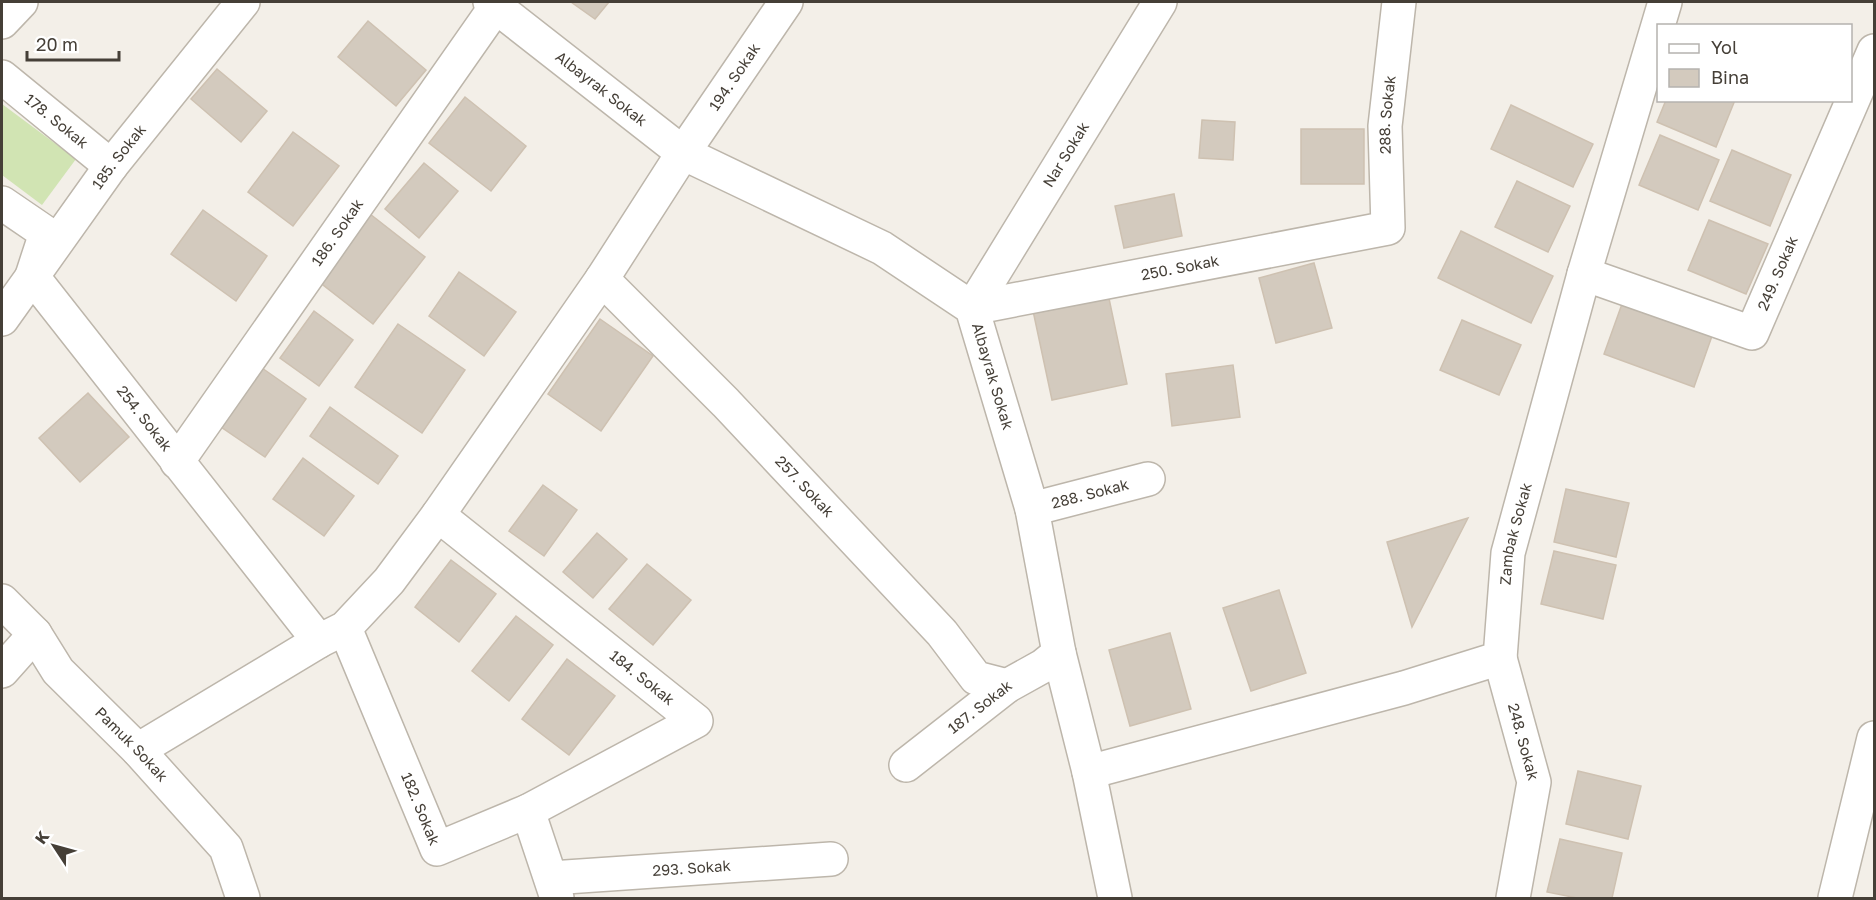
<svg xmlns="http://www.w3.org/2000/svg" width="1876" height="900" viewBox="0 0 1876 900" font-family="'Golos Text',sans-serif">
<style>
.green{fill:#d1e4b3}
.building{fill:#d3cabe;stroke:#cec1b1;stroke-width:1.5}
.lines{fill:none;stroke-linecap:round;stroke-linejoin:round}
.minor-casing{stroke:#bdb6ab;stroke-width:36}
.minor{stroke:#fff;stroke-width:33}
.labels{text-anchor:middle;stroke-width:5;stroke-linejoin:round;paint-order:stroke}
.street-label{font-size:15px;fill:#453f37;stroke:#fff}
</style>
<rect width="100%" height="100%" fill="#f3efe8"/>
<!-- green -->
<path class="green" d="M2 104 76 159 42 205 2 175Z"/>
<!-- building -->
<g class="building">
<path d="M571 2H609L595 19Z"/>
<path d="M368 21 426 70 396 106 338 57Z"/>
<path d="M217 69 267 111 241 142 191 99Z"/>
<path d="M465 97 526 146 491 191 429 143Z"/>
<path d="M1666 100H1735L1716 147 1657 122Z"/>
<path d="M1511 105 1593 144 1573 187 1491 149Z"/>
<path d="M1202 120 1235 122 1233 160 1199 158Z"/>
<rect x="1301" y="129" width="63" height="55"/>
<path d="M293 132 339 166 293 226 248 192Z"/>
<path d="M1660 135 1719 160 1698 210 1639 185Z"/>
<path d="M1732 150 1791 175 1770 226 1710 201Z"/>
<path d="M424 163 458 191 419 238 385 209Z"/>
<path d="M1517 181 1570 206 1548 252 1495 227Z"/>
<path d="M1174 194 1182 236 1124 248 1115 206Z"/>
<path d="M203 210 267 256 236 301 171 254Z"/>
<path d="M370 214 425 257 373 324 318 281Z"/>
<path d="M1709 220 1768 244 1746 294 1688 270Z"/>
<path d="M1461 231 1553 276 1531 323 1438 278Z"/>
<path d="M1314 263 1332 328 1276 343 1259 278Z"/>
<path d="M459 272 516 312 484 356 429 316Z"/>
<path d="M1107 289 1127 384 1052 400 1032 306Z"/>
<path d="M1622 304 1712 336 1694 387 1604 354Z"/>
<path d="M314 311 353 340 319 386 280 358Z"/>
<path d="M600 319 653 356 601 431 548 394Z"/>
<path d="M1462 320 1521 345 1499 395 1440 370Z"/>
<path d="M398 324 465 370 422 433 355 387Z"/>
<path d="M1233 365 1240 417 1172 426 1166 374Z"/>
<path d="M262 368 306 399 265 457 221 427Z"/>
<path d="M88 393 129 437 80 482 39 438Z"/>
<path d="M330 407 398 456 378 484 310 436Z"/>
<path d="M303 458 354 496 324 536 273 499Z"/>
<path d="M543 485 577 510 544 556 509 531Z"/>
<path d="M1566 489 1629 503 1616 557 1554 542Z"/>
<path d="M1468 518 1412 627 1387 542Z"/>
<path d="M597 533 627 559 593 598 563 572Z"/>
<path d="M1554 551 1616 565 1603 619 1541 604Z"/>
<path d="M451 560 496 594 459 642 415 607Z"/>
<path d="M647 564 691 600 653 645 609 609Z"/>
<path d="M1279 590 1306 673 1251 691 1223 608Z"/>
<path d="M516 616 553 645 509 701 472 671Z"/>
<path d="M1170 633 1191 709 1130 726 1109 650Z"/>
<path d="M567 659 615 696 569 755 522 719Z"/>
<path d="M1578 771 1641 786 1628 839 1566 824Z"/>
<path d="M1560 839 1622 853 1612 898H1577L1547 892Z"/>
</g>
<g class="lines">
<!-- minor casing -->
<g class="minor-casing">
<g id="minor">
<path id="s1" d="M490 2 683 153 882 248 972 308 1032 509 1059 653 1089 772 1115 898"/>
<path d="M2 22 21 2"/>
<path id="s2" d="M2 77 111 166"/>
<path id="s3" d="M2 203 46 233 32 276 319 641"/>
<path id="s4" d="M1584 274 1752 333 1874 51"/>
<path id="s5" d="M602 279 726 403 942 633 976 678 1007 686"/>
<path id="s6" d="M972 308 1388 228 1385 126 1399 2"/>
<path id="s7" d="M972 308 1160 2"/>
<path id="s8" d="M2 319 111 166 243 2"/>
<path id="s9" d="M177 462 499 2"/>
<path id="s10" d="M1032 509 1148 479"/>
<path id="s11" d="M438 515 696 721 528 811"/>
<path id="s12" d="M2 601 35 634 58 671 138 750 226 848 243 898"/>
<path id="s13" d="M345 628 437 849 528 811 557 898"/>
<path id="s14" d="M1500 658 1534 782 1513 898"/>
<path d="M2 671 35 634"/>
<path id="s15" d="M138 750 319 641 345 628 389 581 438 515 602 279 683 153 786 2"/>
<path id="s16" d="M906 765 1007 686 1043 666 1059 653"/>
<path id="s17" d="M1089 772 1404 688 1500 658 1508 553 1584 274 1665 2"/>
<path id="s18" d="M551 878 831 859"/>
<path d="M1835 898 1874 738"/>
</g>
</g>
<!-- minor -->
<use href="#minor" class="minor"/>
</g>
<g class="labels">
<!-- street labels -->
<g class="street-label">
<text dy="5" stroke="none"><textPath href="#s15" startOffset="916">194. Sokak</textPath></text>
<text dy="5" stroke="none"><textPath href="#s1" startOffset="141">Albayrak Sokak</textPath></text>
<text dy="5" stroke="none"><textPath href="#s6" startOffset="537">288. Sokak</textPath></text>
<text dy="5" stroke="none"><textPath href="#s2" startOffset="70">178. Sokak</textPath></text>
<text dy="5" stroke="none"><textPath href="#s7" startOffset="180">Nar Sokak</textPath></text>
<text dy="5" stroke="none"><textPath href="#s8" startOffset="200">185. Sokak</textPath></text>
<text dy="5" stroke="none"><textPath href="#s9" startOffset="280">186. Sokak</textPath></text>
<text dy="5" stroke="none"><textPath href="#s6" startOffset="212">250. Sokak</textPath></text>
<text dy="5" stroke="none"><textPath href="#s4" startOffset="243">249. Sokak</textPath></text>
<text dy="5" stroke="none"><textPath href="#s1" startOffset="645">Albayrak Sokak</textPath></text>
<text dy="5" stroke="none"><textPath href="#s3" startOffset="280">254. Sokak</textPath></text>
<text dy="5" stroke="none"><textPath href="#s5" startOffset="290">257. Sokak</textPath></text>
<text dy="5" stroke="none"><textPath href="#s10" startOffset="60">288. Sokak</textPath></text>
<text dy="5" stroke="none"><textPath href="#s17" startOffset="552">Zambak Sokak</textPath></text>
<text dy="5" stroke="none"><textPath href="#s11" startOffset="261">184. Sokak</textPath></text>
<text dy="5" stroke="none"><textPath href="#s16" startOffset="94">187. Sokak</textPath></text>
<text dy="5" stroke="none"><textPath href="#s14" startOffset="87">248. Sokak</textPath></text>
<text dy="5" stroke="none"><textPath href="#s12" startOffset="194">Pamuk Sokak</textPath></text>
<text dy="5" stroke="none"><textPath href="#s13" startOffset="196">182. Sokak</textPath></text>
<text dy="5" stroke="none"><textPath href="#s18" startOffset="141">293. Sokak</textPath></text>
</g>
</g>
<!-- border -->
<rect width="1876" height="900" fill="none" stroke="#453f37" stroke-width="6"/>
<!-- legend -->
<rect x="1657" y="24" width="195" height="78" fill="#ffffff" stroke="#b5b2af" stroke-width="1.5"/>
<rect x="1669" y="44" width="30" height="9" fill="#ffffff" stroke="#b5b2af" stroke-width="1.5"/>
<text x="1711" y="54" font-size="18" fill="#453f37">Yol</text>
<rect x="1669" y="69" width="30" height="18" fill="#d3cabe" stroke="#b5b2af" stroke-width="1.5"/>
<text x="1711" y="84" font-size="18" fill="#453f37">Bina</text>
<!-- north arrow -->
<g transform="translate(54 846) rotate(306)" stroke="#ffffff" stroke-width="4.5" paint-order="stroke">
<path d="M0-4.5L10 22L0 15L-10 22Z" fill="#453f37"/>
<text y="-9" font-size="16" font-weight="bold" text-anchor="middle" fill="#453f37">K</text>
</g>
<!-- scale -->
<path d="M27 51v9h92v-9" fill="none" stroke="#453f37" stroke-width="3"/>
<text x="36" y="51" font-size="18" fill="#453f37" stroke="#ffffff" stroke-width="4.5" paint-order="stroke">20 m</text>
</svg>
